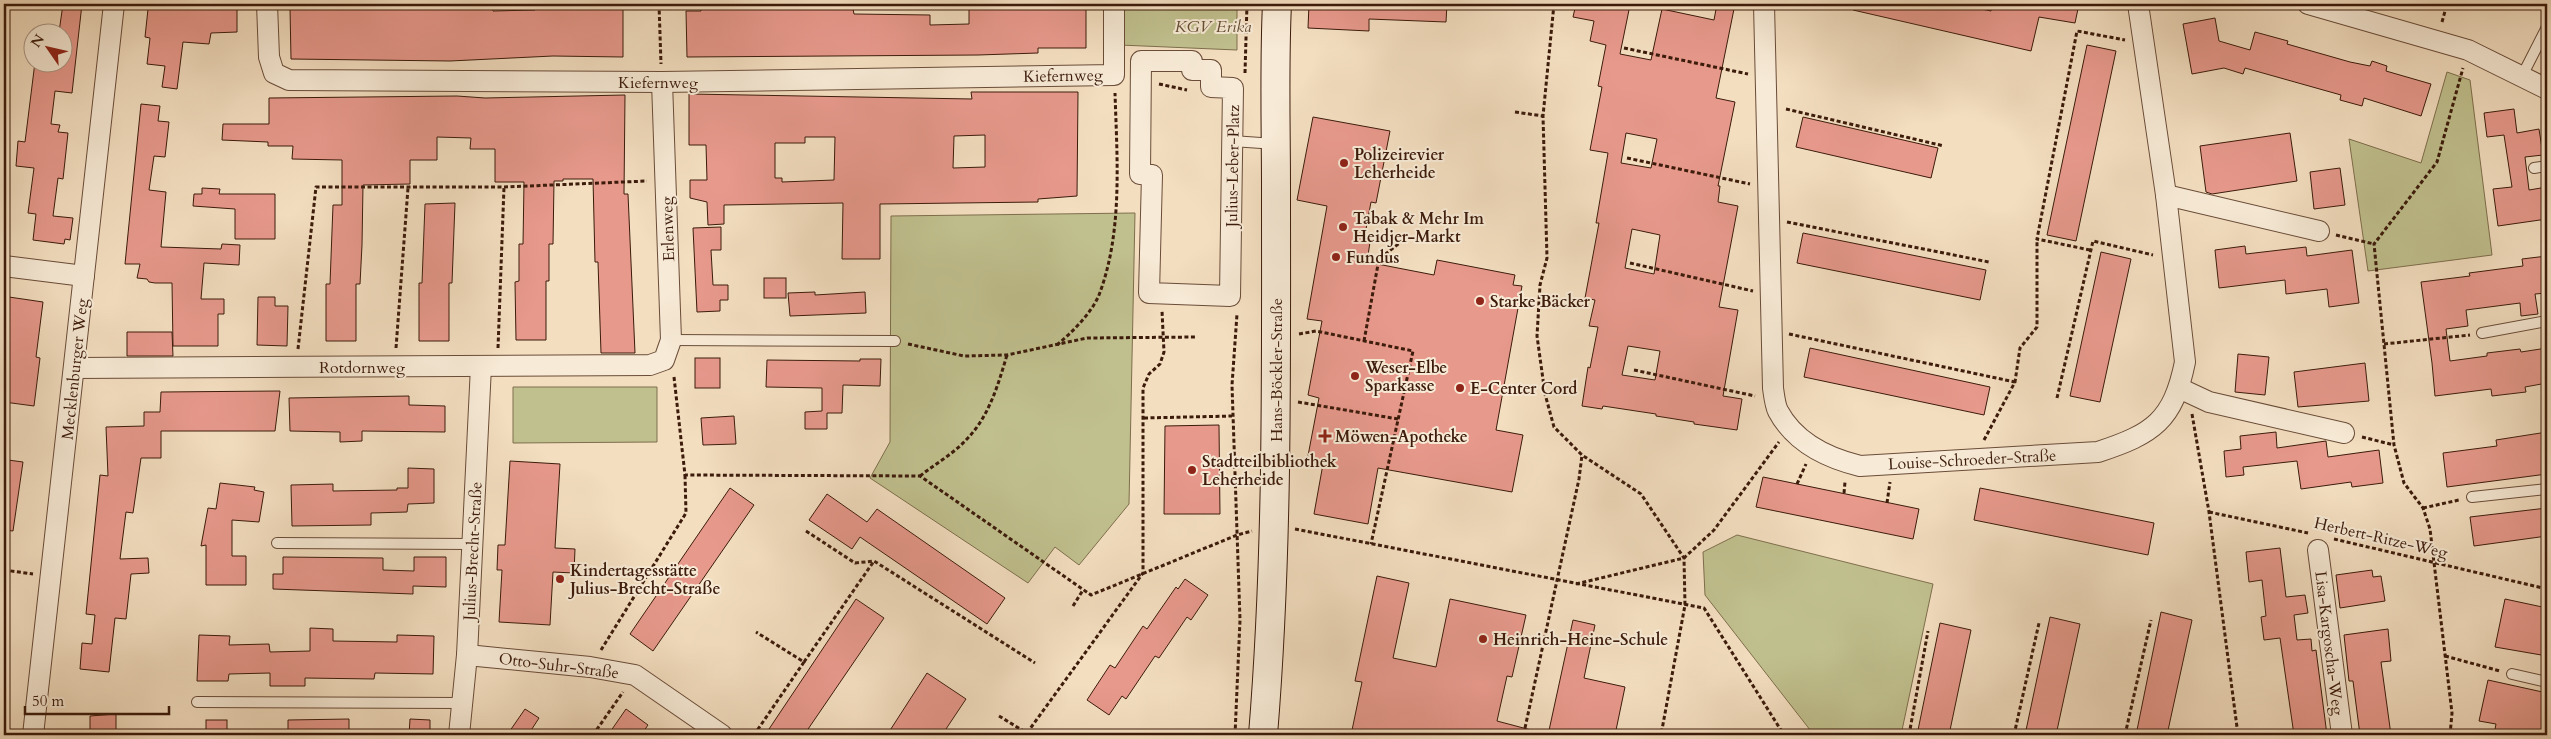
<svg xmlns="http://www.w3.org/2000/svg" width="2551" height="739" viewBox="0 0 2551 739" font-family="Cardo,serif">
<style>
.green{fill:#c0c08e;stroke:#7e6e4c}
.building{fill:#e7998c;stroke:#3c1b0b;fill-rule:evenodd}
.lines{fill:none;stroke-linecap:round;stroke-linejoin:round}
.lane-casing{stroke:#6a4c38;stroke-width:12}
.street-casing{stroke:#6a4c38;stroke-width:22}
.secondary-casing{stroke:#3c1b0b;stroke-width:30}
.path{stroke:#3c1b0b;stroke-width:3;stroke-dasharray:4 2.5;stroke-linecap:butt}
.lane{stroke:#f7ead6;stroke-width:10}
.street{stroke:#f7ead6;stroke-width:20}
.secondary{stroke:#f7ead6;stroke-width:28}
.poi-dot{fill:#8f2418;stroke:#f7ead6;stroke-width:2}
.labels{text-anchor:middle;stroke-width:4;stroke-linejoin:round;paint-order:stroke}
.park-label{font-size:16px;font-style:italic;fill:#644d32;stroke:#f7ead6}
.street-label{font-size:16px;fill:#3c1b0b;stroke:#f7ead6}
.poi-label{font-size:16px;font-weight:bold;fill:#3c1b0b;stroke:#f7ead6;text-anchor:start}
</style>
<rect width="100%" height="100%" fill="#f3dec0"/>
<filter id="stains"><feTurbulence type="fractalNoise" baseFrequency=".004" numOctaves="4"/><feColorMatrix values="0 0 0 0 .2 0 0 0 0 .09 0 0 0 0 .02 0 0 0 .5 -.17"/></filter>
<radialGradient id="worn" r=".72"><stop offset=".6" stop-color="#630" stop-opacity="0"/><stop offset="1" stop-color="#630" stop-opacity=".3"/></radialGradient>
<!-- green -->
<g class="green">
<path d="M1120 4H1237V50L1120 45Z"/>
<path d="M2447 72 2470 80 2492 255 2368 271 2349 139 2421 163Z"/>
<path d="M1135 213 1129 504 1079 565 1055 547 1028 583 870 478 890 442 891 216Z"/>
<path d="M513 387H657V442L513 443Z"/>
<path d="M1737 535 1933 584 1901 735H1814L1705 595 1703 552Z"/>
</g>
<!-- building -->
<g class="building">
<path d="M63 4H82L72 93 55 91 51 124 60 125 58 132 68 133 63 179 58 178 53 216 73 218 70 240 65 239 64 244 33 240 36 214 28 213 34 168 16 166 18 141 25 142 35 62H62V32H59Z"/>
<path d="M151 4H237V32L211 33 209 44 183 42 177 89 162 87 165 66 147 64 150 38 145 37 148 9H150Z"/>
<path d="M303 4H492L493 11 535 10V4H623V57L553 56 450 61 291 59 290 8H303Z"/>
<path d="M701 4H852L854 14 930 15V25L969 24V4H1038V7H1086V48H1038V53L978 55 687 57 686 11H701Z"/>
<path d="M1309 4H1447L1446 22 1369 19V31L1308 28Z"/>
<path d="M1576 4 1630 5 1620 54 1651 60 1662 9 1714 20 1717 4H1735L1716 98 1735 102 1718 186H1720L1718 202 1738 206 1719 307 1738 310 1723 396 1742 399 1737 430 1694 424V422L1656 416V414L1603 406 1602 409 1582 406 1588 367 1590 368 1598 327 1589 326 1595 300 1585 298 1599 223H1596L1608 153 1590 150 1602 87 1598 86 1606 45 1590 41 1594 21 1573 17ZM1626 133 1657 139 1651 168 1621 163ZM1632 229 1660 235 1654 274 1625 268ZM1628 346 1660 351 1655 380 1622 375Z"/>
<path d="M1854 4H1959L1991 11 1992 4H2079L2075 23 2039 17 2031 51 1853 10Z"/>
<path d="M2215 18 2219 41 2250 50 2255 32 2288 41 2287 44 2350 62 2370 66 2372 61 2387 66 2386 71 2431 84 2421 116 2364 98 2362 106 2340 100 2341 95 2245 68 2243 74 2224 68 2192 74 2183 24Z"/>
<path d="M2087 45 2116 51 2076 241 2047 235Z"/>
<path d="M971 92H1078L1077 196 1038 199V202L880 204V259H842L843 203 724 205V224L708 225 707 202 690 198V180H707L706 145H689V94L972 99ZM985 135V167L953 168 954 136ZM805 137H835L834 180 782 182V178H775V143H805Z"/>
<path d="M625 95 624 194H628L635 353H601L598 262H595L593 179H563V181H554L553 244H549V281H546V340H516L515 282 519 281V244H523L524 182H495V149H470L471 138 437 137V160H410V184L363 185 362 245 360 284H356V341H326V284H330L333 205H342V160L292 159 293 146H268V142L222 140 223 124H269V98L457 96 485 98Z"/>
<path d="M141 104 160 106 158 121 169 122 165 157 154 156 149 190 166 192 161 247 221 249 222 244 240 245 239 265 204 263 201 299H224V314H218V346H173L172 283H155L149 282 147 279 137 278 140 264H125Z"/>
<path d="M2514 109 2517 133 2539 129 2543 155 2525 157 2529 190 2547 187V219L2498 226 2493 189 2512 187 2504 135 2487 137 2484 113Z"/>
<path d="M1313 117 1390 131 1376 203 1371 202 1368 218 1364 241 1370 242 1367 262 1434 275 1437 260 1515 275 1513 285 1522 286 1496 430 1523 435 1512 492 1378 468 1368 524 1314 514 1323 464 1307 461 1319 398 1308 395 1322 321 1307 319 1327 206 1297 200Z"/>
<path d="M1803 117 1938 148 1931 178 1796 147Z"/>
<path d="M2290 133 2297 181 2212 194 2206 192 2200 146Z"/>
<path d="M2340 168 2345 205 2314 209 2310 172Z"/>
<path d="M202 188 220 189 219 194H275V239H235V209L193 206 194 194H202Z"/>
<path d="M455 203 452 283H449V341H419V283H422L425 204Z"/>
<path d="M721 227V250H711L713 285H728V300H720V311L697 312 693 228Z"/>
<path d="M1803 233 1986 270 1980 300 1797 263Z"/>
<path d="M2245 246 2246 254 2306 247 2307 256 2352 250 2359 303 2329 307 2327 289 2286 294 2285 280 2219 288 2215 250Z"/>
<path d="M2101 252 2131 259 2100 402 2070 396Z"/>
<path d="M2547 256V293L2535 294 2538 314 2521 316 2520 303 2466 310 2468 326 2446 329 2450 361 2487 356V353L2520 349 2521 352 2547 348V383L2525 387 2526 392 2492 396 2491 389 2435 396 2432 363 2421 282 2470 276 2469 273 2523 266 2522 259Z"/>
<rect x="764" y="278" width="22" height="20"/>
<path d="M815 292V295L865 292 866 313 790 316 788 293Z"/>
<path d="M9 297 43 302 36 357 40 358 34 406 4 402V332Z"/>
<path d="M258 297H275V306H288L287 346 257 345Z"/>
<path d="M127 332H172L173 356H127Z"/>
<path d="M1810 348 1990 387 1984 415 1804 377Z"/>
<path d="M2238 354 2269 357 2265 395 2235 392Z"/>
<rect x="695" y="358" width="25" height="30"/>
<path d="M860 359H881L880 386 843 385 842 413H827V429H805V412L822 411V388L766 387 767 360 860 361Z"/>
<path d="M2365 363 2369 401 2298 407 2294 372Z"/>
<path d="M280 391 275 431H161V458H141L133 513 126 512 120 559 148 558 149 573 131 574 126 619 115 618 109 672 80 669 82 643 92 644 95 615 86 614 100 475 108 476 106 427 144 426V412H160L161 392Z"/>
<path d="M409 396V405L445 406V432L362 431V441L340 442V432L290 431 289 398Z"/>
<path d="M734 416 736 444 703 445 701 418Z"/>
<path d="M1219 425 1220 514H1164L1165 426Z"/>
<path d="M2276 432 2277 448 2326 441 2328 457 2379 450 2383 483 2352 487 2351 482 2301 489 2297 461 2243 467 2244 475 2226 477 2224 451 2241 449 2240 436Z"/>
<path d="M2547 432V474L2447 487 2443 453 2497 446 2496 440Z"/>
<path d="M8 460 23 462 13 531 4 530V485Z"/>
<path d="M510 461 560 464 555 548 575 549 574 573 553 572 550 625 499 622 502 570H497L498 545H505Z"/>
<path d="M408 468 434 469V503L408 504 407 512 371 513V525L292 526 291 485 333 484V491L397 490V488H408Z"/>
<path d="M1763 477 1919 509 1913 539 1756 507Z"/>
<path d="M220 483 255 487 254 490 264 492 259 522 232 520V556H246V585H206V545L201 546 208 508 216 509Z"/>
<path d="M730 488 754 505 653 651 630 634Z"/>
<path d="M1980 488 2154 523 2148 555 1974 520Z"/>
<path d="M827 494 867 522 877 509 1005 598 987 624 860 537 852 549 809 520Z"/>
<path d="M2547 508V536L2474 546 2470 517Z"/>
<path d="M2280 548 2286 597 2305 595 2308 613 2294 615 2297 640 2311 639 2312 651 2316 650 2327 735H2294L2280 638 2264 640 2261 617 2266 616 2262 580 2249 582 2246 552Z"/>
<path d="M283 557 383 558V570L414 571V557H446V587L413 586V594L273 589V574H283Z"/>
<path d="M2372 570 2373 577 2381 576 2385 601 2340 608 2336 575Z"/>
<path d="M1377 576 1409 583 1393 658 1436 667 1450 599 1526 615 1512 677 1507 676 1497 721 1531 730V735H1351L1362 682 1355 681Z"/>
<path d="M1185 579 1208 595 1191 620 1187 617 1159 658 1155 656 1126 699 1122 696 1109 715 1087 700 1110 665 1115 668 1143 626 1147 629 1176 587 1178 589Z"/>
<path d="M856 599 884 618 804 735H765Z"/>
<path d="M2505 599 2547 608V656L2495 647Z"/>
<path d="M2161 612 2192 620 2167 735H2136Z"/>
<path d="M2050 617 2080 624 2056 735H2025Z"/>
<path d="M1573 620 1595 625 1584 678 1625 687 1615 735H1548Z"/>
<path d="M1940 623 1971 630 1949 735H1917Z"/>
<path d="M310 628 333 629V641L397 642V635L434 636 433 674 375 673 374 679 305 678V686H270V673L229 674 228 681H197L199 635 230 636 229 645 269 644 270 652 310 651Z"/>
<path d="M2388 629 2391 661 2381 662 2391 735H2360L2353 681H2349L2344 635Z"/>
<path d="M927 673 966 699 942 735H887Z"/>
<path d="M2488 680 2547 693V735L2518 732 2517 735H2494L2496 724 2479 721Z"/>
<path d="M525 709 539 718 528 735H507Z"/>
<path d="M626 709 648 725 641 735H608Z"/>
<path d="M116 714V735H90V716Z"/>
<path d="M349 719V735H288V720Z"/>
<path d="M410 719 430 720V735H409Z"/>
<rect x="206" y="720" width="21" height="15"/>
</g>
<g class="lines">
<!-- lane casing -->
<g class="lane-casing">
<g id="lane">
<path d="M2522 76 2547 27"/>
<path d="M1232 141 1275 144"/>
<path d="M2534 168 2547 166"/>
<path d="M2482 333 2547 321"/>
<path d="M671 340 895 341"/>
<path d="M2472 497 2547 489"/>
<path d="M277 543 472 544"/>
<path d="M2512 674 2547 682"/>
<path d="M197 702 462 703"/>
</g>
</g>
<!-- street casing -->
<g class="street-casing">
<g id="street">
<path d="M267 4 269 57 274 73 289 80 662 82 1114 75V4"/>
<path d="M1764 4 1773 388C1774 395 1775 405 1778 411 1795 443 1827 458 1860 466L2098 452C2153 434 2173 421 2185 362L2166 195 2138 4"/>
<path d="M2308 4 2468 50 2547 89"/>
<path d="M1141 61H1192V70H1211V87L1233 88 1230 296 1149 293 1152 175 1140 174Z"/>
<path d="M2166 195 2319 231"/>
<path d="M4 266 84 276"/>
<path d="M74 368 650 365 664 360 671 340 662 82"/>
<path d="M2179 388 2209 402 2344 433"/>
<path d="M2318 550 2342 735"/>
<path d="M467 655 590 667 635 675 722 735"/>
<path d="M33 735 114 4"/>
<path d="M459 735 467 655 481 366"/>
</g>
</g>
<!-- secondary casing -->
<g class="secondary-casing">
<path id="secondary" d="M1263 735C1278 553 1276 371 1276 189 1276 127 1274 66 1277 4"/>
</g>
<!-- path -->
<g class="path">
<path d="M659 4 661 64"/>
<path d="M1554 4 1543 116 1547 258 1540 285 1537 336 1545 394 1554 427 1582 455 1641 494 1684 558 1685 605 1661 735"/>
<path d="M2442 22 2447 4"/>
<path d="M1624 48 1748 74"/>
<path d="M1245 73 1247 4"/>
<path d="M1159 84 1187 90"/>
<path d="M1786 109 1944 146"/>
<path d="M1515 112 1543 116"/>
<path d="M1627 158 1750 184"/>
<path d="M1787 222 1989 262"/>
<path d="M2336 235 2374 244"/>
<path d="M2090 250 2037 239 2077 31 2125 40"/>
<path d="M1630 263 1753 291"/>
<path d="M1299 334 1316 331 1413 351 1371 544"/>
<path d="M1789 334 2015 382"/>
<path d="M1364 341 1379 259 1406 238"/>
<path d="M908 344 964 356 1007 355 1087 338 1197 337"/>
<path d="M2384 344 2470 335"/>
<path d="M1057 345C1072 332 1091 314 1099 295 1123 232 1117 159 1115 93"/>
<path d="M396 348 408 188"/>
<path d="M498 348 504 187"/>
<path d="M298 349 316 187H504L647 181"/>
<path d="M1634 370 1755 396"/>
<path d="M674 377 685 475 920 476 1091 595 1237 535 1252 531"/>
<path d="M2057 398 2093 241 2153 255"/>
<path d="M1298 402 1398 419"/>
<path d="M2192 414 2209 512 2238 735"/>
<path d="M1144 418 1232 416"/>
<path d="M2362 437 2394 445"/>
<path d="M1984 440 2015 382 2020 348 2037 327V239"/>
<path d="M920 476C935 464 953 454 966 440 989 417 998 385 1007 355"/>
<path d="M1797 484 1806 464"/>
<path d="M1844 493 1845 482"/>
<path d="M1887 503 1890 482"/>
<path d="M2423 508 2459 500"/>
<path d="M2209 512 2308 533"/>
<path d="M1295 529 1704 608 1784 735"/>
<path d="M806 531 855 563 874 561 1035 663"/>
<path d="M2334 539 2547 589"/>
<path d="M4 570 33 574"/>
<path d="M1576 584 1684 558 1714 530 1779 442"/>
<path d="M1073 606 1083 590"/>
<path d="M601 650 686 513 685 475"/>
<path d="M2445 656 2500 671"/>
<path d="M804 662 874 561"/>
<path d="M999 716 1030 735"/>
<path d="M1525 728 1579 479 1582 455"/>
<path d="M1027 733 1143 573V388L1149 374 1160 364 1164 352 1162 311"/>
<path d="M593 735 623 692"/>
<path d="M754 735 804 662 756 632"/>
<path d="M1235 735 1240 620 1232 385 1237 314"/>
<path d="M1909 735 1928 631"/>
<path d="M2014 735 2039 623"/>
<path d="M2125 735 2151 620"/>
<path d="M2450 735 2452 713 2430 529 2423 508 2404 483 2394 445 2374 244 2437 162 2463 68"/>
</g>
<!-- lane -->
<use href="#lane" class="lane"/>
<!-- street -->
<use href="#street" class="street"/>
<!-- secondary -->
<use href="#secondary" class="secondary"/>
</g>
<!-- markers -->
<g class="poi-dot">
<circle cx="1344" cy="163" r="5"/>
<circle cx="1343" cy="227" r="5"/>
<circle cx="1336" cy="257" r="5"/>
<circle cx="1480" cy="301" r="5"/>
<circle cx="1355" cy="376" r="5"/>
<circle cx="1460" cy="388" r="5"/>
<path d="M1322.5 428.5h5v5h5v5h-5v5h-5v-5h-5v-5h5z"/>
<circle cx="1192" cy="470" r="5"/>
<circle cx="560" cy="579" r="5"/>
<circle cx="1483" cy="639" r="5"/>
</g>
<g class="labels">
<!-- park labels -->
<g class="park-label">
<text x="1213" y="32">KGV Erika</text>
</g>
<!-- street labels -->
<g class="street-label">
<text transform="translate(1063 75) rotate(-1)" y="6">Kiefernweg</text>
<text x="658" y="88">Kiefernweg</text>
<text transform="translate(1232 166) rotate(-89)" y="6">Julius-Leber-Platz</text>
<text transform="translate(667 229) rotate(-92)" y="6">Erlenweg</text>
<text x="362" y="373">Rotdornweg</text>
<text transform="translate(74 369) rotate(-84)" y="6">Mecklenburger Weg</text>
<text transform="translate(1276 370) rotate(-90)" y="6">Hans-Böckler-Straße</text>
<text transform="translate(1972 459) rotate(-3)" y="6">Louise-Schroeder-Straße</text>
<text transform="translate(2381 537) rotate(13)" y="6">Herbert-Ritze-Weg</text>
<text transform="translate(472 551) rotate(-87)" y="6">Julius-Brecht-Straße</text>
<text transform="translate(2330 643) rotate(83)" y="6">Lisa-Kargoscha-Weg</text>
<text transform="translate(559 665) rotate(7)" y="6">Otto-Suhr-Straße</text>
</g>
<!-- poi labels -->
<g class="poi-label">
<text x="1354" y="160">Polizeirevier<tspan x="1354" dy="18">Leherheide</tspan></text>
<text x="1353" y="224">Tabak &amp; Mehr Im<tspan x="1353" dy="18">Heidjer-Markt</tspan></text>
<text x="1346" y="263">Fundus</text>
<text x="1490" y="307">Starke Bäcker</text>
<text x="1365" y="373">Weser-Elbe<tspan x="1365" dy="18">Sparkasse</tspan></text>
<text x="1470" y="394">E-Center Cord</text>
<text x="1335" y="442">Möwen-Apotheke</text>
<text x="1202" y="467">Stadtteilbibliothek<tspan x="1202" dy="18">Leherheide</tspan></text>
<text x="570" y="576">Kindertagesstätte<tspan x="570" dy="18">Julius-Brecht-Straße</tspan></text>
<text x="1493" y="645">Heinrich-Heine-Schule</text>
</g>
</g>
<!-- margin -->
<rect width="2551" height="739" fill="none" stroke="#f3dec0" stroke-width="20"/>
<rect x="5" y="5" width="2541" height="729" fill="none" stroke="#3c1b0b" stroke-width="2.5"/>
<rect x="10" y="10" width="2531" height="719" fill="none" stroke="#3c1b0b"/>
<!-- north arrow -->
<g transform="translate(48 48) rotate(304)"><circle r="24" fill="#f7ead6" stroke="#ac9785"/>
<path d="M0-4L9 19L0 12L-9 19Z" fill="#8f2418"/>
<text y="-8" font-size="14" font-weight="bold" text-anchor="middle" fill="#3c1b0b">N</text>
</g>
<!-- scale -->
<path d="M25 706v8h144v-8" fill="none" stroke="#3c1b0b" stroke-width="2.5"/>
<text x="32" y="706" font-size="15" fill="#3c1b0b" stroke="#f7ead6" stroke-width="4" paint-order="stroke">50 m</text>
<rect width="100%" height="100%" filter="url(#stains)"/>
<rect width="100%" height="100%" fill="url(#worn)"/>
</svg>
